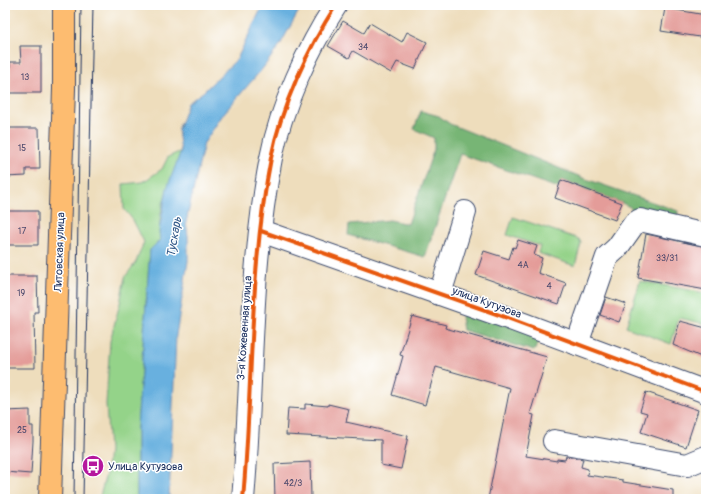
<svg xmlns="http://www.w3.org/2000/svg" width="711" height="504" viewBox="0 0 711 504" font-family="Pangolin,sans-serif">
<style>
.green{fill:#94d389;stroke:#588174}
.forest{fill:#77b575;stroke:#49726a}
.water{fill:#67b0df;stroke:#41709e}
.building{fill:#e49c99}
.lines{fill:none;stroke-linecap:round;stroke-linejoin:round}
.minor-casing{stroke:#3b496c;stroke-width:24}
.major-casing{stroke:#3b496c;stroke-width:24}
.minor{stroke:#fff;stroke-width:22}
.major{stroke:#fdbc70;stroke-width:22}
.tram{stroke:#1b2f5e;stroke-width:1}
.cycleway-casing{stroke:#fff;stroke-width:6}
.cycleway{stroke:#e8590c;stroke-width:4}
.labels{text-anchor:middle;stroke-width:3;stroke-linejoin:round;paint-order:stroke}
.number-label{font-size:9px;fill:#4d4a6d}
.street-label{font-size:11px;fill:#1b2f5e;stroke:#fff}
.poi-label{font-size:11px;fill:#1b2f5e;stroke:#fff;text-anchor:start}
.water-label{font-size:12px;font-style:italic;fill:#365c8b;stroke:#fff}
</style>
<rect width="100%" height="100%" fill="#fff"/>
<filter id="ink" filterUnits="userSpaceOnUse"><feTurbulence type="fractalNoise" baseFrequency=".025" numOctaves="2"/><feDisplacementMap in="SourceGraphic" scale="8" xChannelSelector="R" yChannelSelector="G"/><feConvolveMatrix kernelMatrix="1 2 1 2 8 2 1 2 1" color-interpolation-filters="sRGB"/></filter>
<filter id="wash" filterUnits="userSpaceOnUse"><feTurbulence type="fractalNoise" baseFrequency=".012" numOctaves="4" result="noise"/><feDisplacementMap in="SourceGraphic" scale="16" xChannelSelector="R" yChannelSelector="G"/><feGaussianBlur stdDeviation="0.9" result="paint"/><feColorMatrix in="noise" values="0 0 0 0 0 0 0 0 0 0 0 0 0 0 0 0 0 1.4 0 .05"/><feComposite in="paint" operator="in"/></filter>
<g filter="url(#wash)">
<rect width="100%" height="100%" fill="#eeddbc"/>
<!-- green -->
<g class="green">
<path d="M181 151C172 178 156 211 160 240L150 250 137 427V499H100V496L107 470 109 450 106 404 110 341 120 303 125 277 136 262 144 242 133 220 124 209 123 184 143 182 162 169 168 157Z"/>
<path d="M513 217 579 239 581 243 575 266 538 253 540 246 507 235Z"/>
<path d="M640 281 706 293V324L679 318 671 344 626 327Z"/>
</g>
<!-- forest -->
<g class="forest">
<path d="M421 111 439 116 450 124 586 179 678 211 676 223 635 213 630 207 622 203 562 180 558 188 460 154 425 257 408 252 348 235 349 224 390 220 408 224 434 149V138L414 129Z"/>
<path d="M467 311 537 335 539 343 534 351 463 330 461 317Z"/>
</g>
<!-- water -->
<path class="water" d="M263 5H302L280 45 263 68 224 113 204 143 186 222 188 236V261L176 335 169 499H137V427L150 250 160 240 159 231 167 188 181 151 178 130 188 103 203 92 237 59Z"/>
<g id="blocks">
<!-- building -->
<g class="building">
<path d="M665 8 706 15V38L661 31Z"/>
<path d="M343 21 364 33 370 23 402 42 407 32 427 42 415 69 397 62 391 73 353 51 349 58 328 46Z"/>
<path d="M20 46H41V93H10V62H21Z"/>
<path d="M5 128H39L40 169H26V176L5 177Z"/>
<path d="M561 180 622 203 615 220 555 198Z"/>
<path d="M6 211H38V245H5Z"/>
<path d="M646 234 706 247V290L638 278Z"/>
<path d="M518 240 537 246 534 255 542 258 538 273 566 283 559 304 476 275 484 251 509 259 513 247 515 248Z"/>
<path d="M5 276H37L38 312H34L35 368H6Z"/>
<path d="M606 297 626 304 619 322 600 315Z"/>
<path d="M412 316 446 325 445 328 547 357 530 414 534 415 526 456 557 461V459L565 460 566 456 583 459 581 467 588 469 587 475 623 480V482L673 490V499H488L510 388 436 367 425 405 392 395 403 356 400 355Z"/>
<path d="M680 321 706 328V359L673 345Z"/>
<path d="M646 392 698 410 686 447 641 432 647 413 640 411Z"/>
<path d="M305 404 328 406V404L349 409 346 422 408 436 401 469 381 465V440L286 435 288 408 305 409Z"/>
<path d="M30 410V426H33V441L31 474 5 472V411Z"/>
<path d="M310 462 311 497 275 499 274 464Z"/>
</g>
</g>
</g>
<g filter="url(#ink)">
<use href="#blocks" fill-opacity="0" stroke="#3b496c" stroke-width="1"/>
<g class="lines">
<!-- minor casing -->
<g class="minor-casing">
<g id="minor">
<path d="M261 231 505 317 706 392"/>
<path d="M440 294 465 212"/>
<path d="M577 344 607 257 617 248 634 224 640 220 706 235"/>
<path d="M554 441 687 465 706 457"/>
<path d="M243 499C253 386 249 270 271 158 281 107 308 48 336 5"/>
</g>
</g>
<!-- major casing -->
<g class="major-casing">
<path id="major" d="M50 499 64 89V5"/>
</g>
<!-- minor -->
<use href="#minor" class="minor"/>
<!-- major -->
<use href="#major" class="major"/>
<!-- tram -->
<g class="tram">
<path d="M74 499 81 5"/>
<path d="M83 499 93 5"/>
</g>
<!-- cycleway casing -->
<g class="cycleway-casing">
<g id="cycleway">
<path d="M261 231 505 317 706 392"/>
<path d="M243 499C253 386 249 270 271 158 281 107 308 48 336 5"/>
</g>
</g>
<!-- cycleway -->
<use href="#cycleway" class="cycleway"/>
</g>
</g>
<!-- icons -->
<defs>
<g id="bus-disc" transform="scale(1.15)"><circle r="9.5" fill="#b5179e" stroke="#fff"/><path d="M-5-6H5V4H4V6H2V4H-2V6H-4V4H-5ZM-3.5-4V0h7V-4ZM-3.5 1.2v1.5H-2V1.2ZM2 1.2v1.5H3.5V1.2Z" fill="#fff"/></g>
</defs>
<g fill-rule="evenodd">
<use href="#bus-disc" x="93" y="466"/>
</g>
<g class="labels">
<!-- number labels -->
<g class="number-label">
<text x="363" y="50">34</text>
<text x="25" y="80">13</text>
<text x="22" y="151">15</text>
<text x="22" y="234">17</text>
<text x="667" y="261">33/31</text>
<text x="523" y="268">4А</text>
<text x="549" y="289">4</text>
<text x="21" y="296">19</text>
<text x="22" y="433">25</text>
<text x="293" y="486">42/3</text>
</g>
<!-- street labels -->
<g class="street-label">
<text transform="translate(59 252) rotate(-88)" y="4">Литовская улица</text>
<text transform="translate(487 302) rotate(20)" y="4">улица Кутузова</text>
<text transform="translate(244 328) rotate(-86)" y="4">3-я Кожевенная улица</text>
</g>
<!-- poi labels -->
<g class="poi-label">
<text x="108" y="470">Улица Кутузова</text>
</g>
<!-- water labels -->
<g class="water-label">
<text transform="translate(174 237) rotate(-80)" y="4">Тускарь</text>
</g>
</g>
<!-- margin -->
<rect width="711" height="504" fill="none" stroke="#fff" stroke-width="20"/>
</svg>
